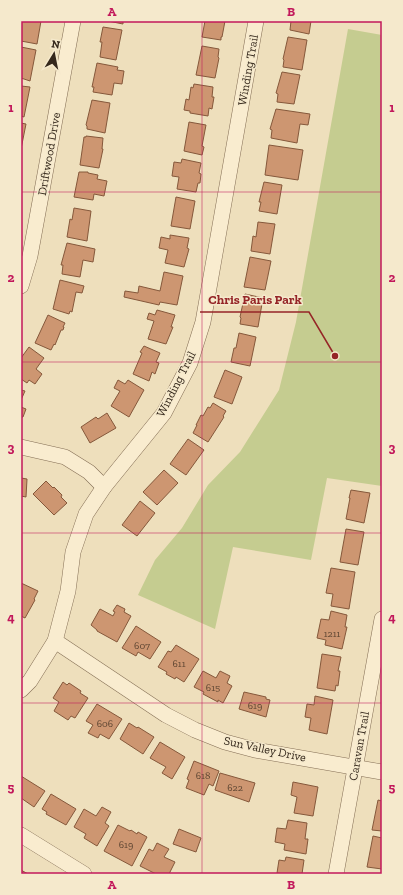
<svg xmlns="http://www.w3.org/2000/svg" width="403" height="895" viewBox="0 0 403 895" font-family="'Zilla Slab',serif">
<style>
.green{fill:#c5cc90}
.building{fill:#cd9671;stroke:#85583b}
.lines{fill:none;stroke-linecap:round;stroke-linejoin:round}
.street-casing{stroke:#856f56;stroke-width:16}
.street{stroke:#f9eccf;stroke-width:15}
.grid{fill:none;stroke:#c2185b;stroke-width:1;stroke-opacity:0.55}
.labels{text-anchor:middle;stroke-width:3;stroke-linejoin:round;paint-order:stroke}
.number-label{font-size:10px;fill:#5a4330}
.street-label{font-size:12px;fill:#34271b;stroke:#f5e9cc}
.leader{fill:none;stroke:#952527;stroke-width:1.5}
.callout-dot{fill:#952527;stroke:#f5e9cc;stroke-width:1.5}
.callout-label{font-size:13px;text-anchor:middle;font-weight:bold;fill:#952527;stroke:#f5e9cc;stroke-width:3;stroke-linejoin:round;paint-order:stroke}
.neatline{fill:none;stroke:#c2185b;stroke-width:1.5}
.grid-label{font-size:13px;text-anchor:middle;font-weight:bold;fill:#c2185b}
</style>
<rect width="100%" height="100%" fill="#eedfbc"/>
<!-- green -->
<path class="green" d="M348 29 382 35V486L327 478 311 560 233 547 215 629 138 595 155 560 182 528 208 485 240 452 279 390 296 322Z"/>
<!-- building -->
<g class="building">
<path d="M21 21H41L37 44 21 41Z"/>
<path d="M108 21H123V24Z"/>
<path d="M205 21H225L222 37H221V40L202 37Z"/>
<path d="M291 21H311L309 34 290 30Z"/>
<path d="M103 27 122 30 116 60 100 57 102 42H100Z"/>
<path d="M288 37 307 40 302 70 283 67 284 60 283 59Z"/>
<path d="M202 46 219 49 218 57 219 58 215 78 196 75Z"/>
<path d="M21 47 36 50 30 81 21 78Z"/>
<path d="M97 63 118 67 117 70 124 71 122 84 114 83 112 95 93 92 94 87H92Z"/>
<path d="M282 72 300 75 294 104 277 102 278 94 276 93Z"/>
<path d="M194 84 213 87 212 97H214L212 109 209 108 208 116 190 113V111L184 110 186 99 189 100 191 87 193 88Z"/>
<path d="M21 86 30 87 24 117 21 116Z"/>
<path d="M92 100 110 103 105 133 87 129V126L86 125Z"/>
<path d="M276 109 310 114 308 125 300 124 297 143 271 138 272 130 270 129Z"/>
<path d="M189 122 206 125 202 146 204 147 202 155 184 151Z"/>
<path d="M21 123 26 124 21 149Z"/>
<path d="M86 136 103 138 102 149H103L99 168 80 165 84 137H86Z"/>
<path d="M269 145 303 150 298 180 265 175Z"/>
<path d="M182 159 201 163 199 173 201 174 200 183H198L196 192 177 189 179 177 172 176 174 162 181 163Z"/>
<path d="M79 172H88V173L98 175 97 179 107 181 104 196 94 194 93 200 74 197Z"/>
<path d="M264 182 282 185 277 214 259 211 261 202H259Z"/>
<path d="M176 197 195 201 190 229 171 226Z"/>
<path d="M74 208 91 211 87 241 67 237 70 219 72 220Z"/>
<path d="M258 222 275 224 270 254 251 251 253 236 256 237Z"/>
<path d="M170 235 189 238 187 248 189 249 184 267 165 263 168 250 159 248 161 237 170 239Z"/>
<path d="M67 243 95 249 93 262 83 260 80 277 62 274 63 265H61Z"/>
<path d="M250 257 271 261 265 290 244 287Z"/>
<path d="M164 272 183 276 177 305 160 302 159 305 124 297 125 291 138 293 139 286 160 291Z"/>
<path d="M60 280 84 286 82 293 76 292 72 312 70 311 69 314 53 309Z"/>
<path d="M245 294 263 298 258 327 240 324 241 318 240 317Z"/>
<path d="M157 310 175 315 171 327H173L166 344 148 339 154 321 147 319 149 313 155 315Z"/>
<path d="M48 315 65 323 63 327H64L63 330H61L55 345 54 344 51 350 35 343Z"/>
<path d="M239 333 256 337 250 366 231 362 234 348H236Z"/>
<path d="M144 346 160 353 156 362 159 363 155 374 152 372 149 381 133 374 142 353 140 352Z"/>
<path d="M29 347 44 358 36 369 42 374 35 384 29 380 27 383 21 379V358Z"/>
<path d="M225 370 242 377 232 404 214 397Z"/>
<path d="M118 380 125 384 128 380 144 390 129 417 111 406 120 391 114 388Z"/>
<path d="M21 390 25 391 21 400Z"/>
<path d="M213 403 226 411 223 416 224 417 208 442 193 433 197 425H196L201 415 203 416 208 407 210 408Z"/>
<path d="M21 407 26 409 23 417H21Z"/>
<path d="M107 413 116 428 90 443 81 427 96 417 98 419Z"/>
<path d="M188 439 204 450 186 475 170 464Z"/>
<path d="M164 470 178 483 157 505 143 492Z"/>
<path d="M21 478 27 479 26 497 21 496Z"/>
<path d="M46 481 53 488 54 487 62 495 61 497 67 503 54 515 33 494Z"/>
<path d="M351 490 370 493 364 523 346 519 350 498H349Z"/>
<path d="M140 501 155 513 137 536 122 525Z"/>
<path d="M346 529 364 532 358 565 340 562Z"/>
<path d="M331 568 355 572 349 609 331 606 333 594 326 593Z"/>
<path d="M21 583 38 591 34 599 35 600 25 618 21 616Z"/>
<path d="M117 605 125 609 124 612 131 616 117 642 97 631V630L91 625 100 609 113 616 115 612 113 611Z"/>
<path d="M331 611 347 615 345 627H347L342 649 325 645 326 640 317 638 321 619 329 620Z"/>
<path d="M136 626 161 642 150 659 138 652 136 656 122 648Z"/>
<path d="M176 645 199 659 184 682 176 677 175 679 166 674 167 672 158 667 168 651 171 652Z"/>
<path d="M322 654 341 657 338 671H340L338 686 336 685 335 691 317 688Z"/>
<path d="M203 671 216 678 220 671 230 676 227 683 232 686 223 703 218 700V702L203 694 204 692 194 687Z"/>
<path d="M63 682 67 685 69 683 81 691 80 693 88 698 75 718 71 716 68 720 54 711 59 702 53 698Z"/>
<path d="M244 692 266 697V699L270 700 266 717 239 709Z"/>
<path d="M315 696 333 700 327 734 309 730 311 718 305 717 307 704 314 705Z"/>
<path d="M97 704 122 719 109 739 100 734 98 738 88 733 93 725 86 721Z"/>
<path d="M129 723 137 728 138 727 154 737 143 754 120 739Z"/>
<path d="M160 742 185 757 172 779 162 773 166 767 150 758Z"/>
<path d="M194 761 219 771 213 786 209 784 204 795 186 788 189 780 187 779Z"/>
<path d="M220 773 255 783 249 802 215 790Z"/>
<path d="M21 776 45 791 34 807 21 798Z"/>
<path d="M293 782 318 787 313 816 294 813 297 797 291 795Z"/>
<path d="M51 794 76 809 66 825 46 814 47 812 42 809Z"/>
<path d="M378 800 382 801V831L372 830Z"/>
<path d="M102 807 111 812 105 823 109 826 97 846 84 838 86 834 74 827 84 809 96 816Z"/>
<path d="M288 820 307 823 305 839H308L306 854 284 850 285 844 275 842 277 828 286 829Z"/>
<path d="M118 825 130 831 131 830 137 834 138 832 147 837 132 866 104 851Z"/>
<path d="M179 829 201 838 196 852 173 844Z"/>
<path d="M373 836 382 838V869L367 867Z"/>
<path d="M157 843 169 849 164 857 175 862 169 874H156L140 866 149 849 153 851Z"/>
<path d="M286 857 304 860 302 874H283L277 873 279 860 285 861Z"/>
<path d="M21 870 28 874H21Z"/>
</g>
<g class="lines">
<!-- street casing -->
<g class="street-casing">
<g id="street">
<path d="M21 286 30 256 73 21"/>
<path d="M21 447 65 457 89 472 104 487"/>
<path d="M55 641 166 715 195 730 225 742 255 750 382 772"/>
<path d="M21 690 30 681 55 641 68 591 73 552 86 514 104 487 164 413 190 363 203 322 256 21"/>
<path d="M21 835 84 874"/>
<path d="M336 874 382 619"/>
</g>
</g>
<!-- street -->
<use href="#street" class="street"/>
</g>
<!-- grid -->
<path class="grid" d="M202 21V874M21 192H382M21 362H382M21 533H382M21 703H382"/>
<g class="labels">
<!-- number labels -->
<g class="number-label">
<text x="332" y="637">1211</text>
<text x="142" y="649">607</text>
<text x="179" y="667">611</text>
<text x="213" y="691">615</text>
<text x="255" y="709">619</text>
<text x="105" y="727">606</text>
<text x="203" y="779">618</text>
<text x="235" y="791">622</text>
<text x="126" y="848">619</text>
</g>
<!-- street labels -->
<g class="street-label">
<text transform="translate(248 70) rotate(-80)" y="4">Winding Trail</text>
<text transform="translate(49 154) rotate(-80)" y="4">Driftwood Drive</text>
<text transform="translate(176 384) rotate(-63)" y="4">Winding Trail</text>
<text transform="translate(359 746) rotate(-80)" y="4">Caravan Trail</text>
<text transform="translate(265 749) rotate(12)" y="4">Sun Valley Drive</text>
</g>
</g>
<!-- callouts -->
<path class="leader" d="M335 356L309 312H200"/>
<circle class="callout-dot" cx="335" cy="356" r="4"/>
<g class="callout-label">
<text x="255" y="304">Chris Paris Park</text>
</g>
<!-- border -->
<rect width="403" height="895" fill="none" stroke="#f5e9cc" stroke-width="44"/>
<!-- north arrow -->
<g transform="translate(54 54) rotate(10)" stroke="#f5e9cc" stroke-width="3" paint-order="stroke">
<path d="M0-3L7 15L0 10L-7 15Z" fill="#34271b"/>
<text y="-6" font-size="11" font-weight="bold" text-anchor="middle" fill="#34271b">N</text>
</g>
<rect x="22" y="22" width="359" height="851" class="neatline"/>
<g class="grid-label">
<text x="112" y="16">A</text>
<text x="291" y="16">B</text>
<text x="11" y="112">1</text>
<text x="392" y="112">1</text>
<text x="11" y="282">2</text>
<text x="392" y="282">2</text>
<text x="11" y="452">3</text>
<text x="392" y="452">3</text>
<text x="11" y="622">4</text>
<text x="392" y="622">4</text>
<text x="11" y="792">5</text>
<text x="392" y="792">5</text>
<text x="112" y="889">A</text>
<text x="291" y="889">B</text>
</g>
</svg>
